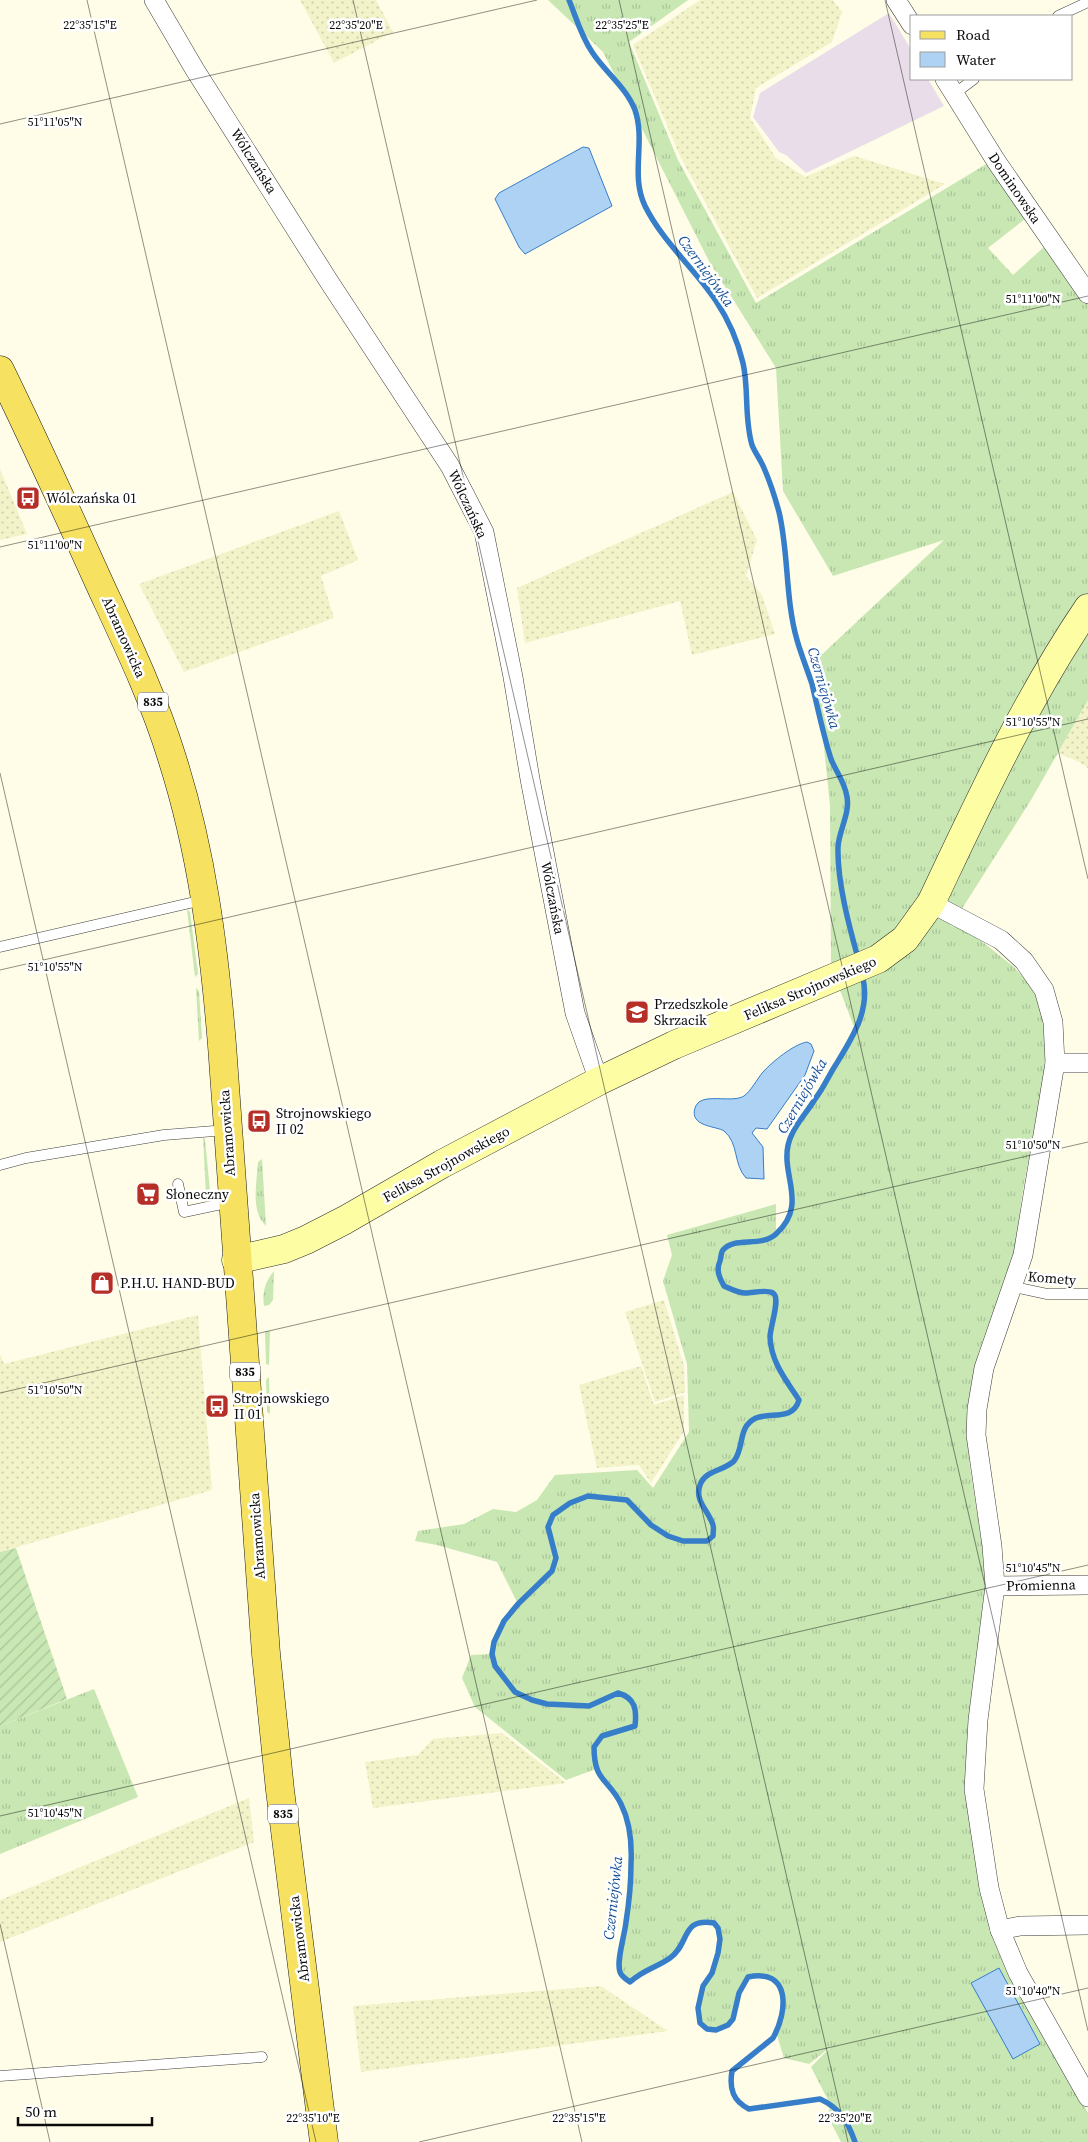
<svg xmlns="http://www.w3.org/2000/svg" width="1088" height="2142" viewBox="0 0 1088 2142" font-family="'Source Serif 4',serif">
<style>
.industrial{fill:#e9dde9}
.farmland{fill:url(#farmland-dots)}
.grass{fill:url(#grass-tufts)}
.garden{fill:url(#garden-furrows)}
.water{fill:#add2f4;stroke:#367eca}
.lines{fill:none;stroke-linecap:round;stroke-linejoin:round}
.stream{stroke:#367eca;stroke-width:5.5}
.lane-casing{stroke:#3d3d3d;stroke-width:11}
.street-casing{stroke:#3d3d3d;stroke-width:20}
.secondary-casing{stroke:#2c2c2c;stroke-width:29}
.primary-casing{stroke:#1b1b1b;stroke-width:29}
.lane{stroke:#fff;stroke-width:10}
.street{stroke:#fff;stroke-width:19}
.secondary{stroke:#fdfda3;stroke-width:28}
.primary{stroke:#f6e260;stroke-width:28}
.ticks{fill:none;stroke:#0a0a0a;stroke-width:1;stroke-opacity:0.45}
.labels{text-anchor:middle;stroke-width:5;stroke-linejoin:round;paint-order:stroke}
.shield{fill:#fff;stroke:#545454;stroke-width:1}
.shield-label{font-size:12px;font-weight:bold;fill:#0a0a0a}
.street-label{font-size:14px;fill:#0a0a0a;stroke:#fff}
.poi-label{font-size:14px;fill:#0a0a0a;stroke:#fff;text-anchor:start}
.water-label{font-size:15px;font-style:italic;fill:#175197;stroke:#fff}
.ticks-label{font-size:12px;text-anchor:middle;fill:#0a0a0a;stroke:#fff;stroke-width:5;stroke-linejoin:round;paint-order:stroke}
</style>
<defs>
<pattern id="farmland-dots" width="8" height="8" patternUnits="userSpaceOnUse" patternTransform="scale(1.25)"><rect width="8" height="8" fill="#f2f3c9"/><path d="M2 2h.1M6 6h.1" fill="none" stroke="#cecfab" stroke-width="1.8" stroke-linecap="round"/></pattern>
<pattern id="grass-tufts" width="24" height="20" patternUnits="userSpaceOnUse" patternTransform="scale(1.25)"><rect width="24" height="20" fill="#c8e7b3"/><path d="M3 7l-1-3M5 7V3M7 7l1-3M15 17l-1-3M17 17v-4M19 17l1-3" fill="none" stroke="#aac599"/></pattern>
<pattern id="garden-furrows" width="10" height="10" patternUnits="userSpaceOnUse" patternTransform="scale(1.25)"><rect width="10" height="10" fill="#c8e7b3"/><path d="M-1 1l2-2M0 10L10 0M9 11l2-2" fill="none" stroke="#aac599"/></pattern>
</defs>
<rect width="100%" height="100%" fill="#fffde7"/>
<!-- industrial -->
<path class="industrial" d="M889 13 912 51V79H928L944 106 806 173 786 155 779 152 753 117 760 93Z"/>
<!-- farmland -->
<g class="farmland">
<path d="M300 0H376L393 32 334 63Z"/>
<path d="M700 0H833L842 12 832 42 756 88 750 118 776 158 805 177 854 156 945 184 757 298 680 156 633 45Z"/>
<path d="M0 469 27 534 0 540Z"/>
<path d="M733 492 757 540 746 576 762 595 775 634 692 655 680 601 525 643 517 588Z"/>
<path d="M339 511 358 560 321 576 334 618 184 672 139 584Z"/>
<path d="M1088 700V768L1079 762 1058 753Z"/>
<path d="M664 1300 684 1366 685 1392 655 1402 625 1312Z"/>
<path d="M198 1315 212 1490 0 1552V1354L4 1364Z"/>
<path d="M641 1366 654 1405 684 1395V1431L651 1483 639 1465 597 1468 579 1385Z"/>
<path d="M502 1733 566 1783 373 1808 365 1762 418 1755 433 1739Z"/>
<path d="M249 1798 254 1842 0 1942V1900Z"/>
<path d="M601 1986 668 2031 361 2072 353 2006Z"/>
</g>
<!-- grass -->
<g class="grass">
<path d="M548 0H688L629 42 678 160 756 303 988 163 1025 219 988 248 1013 275 1044 247 1088 299V700L1031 800 951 926 960 928 984 943 1014 967 1027 982 1035 995 1042 1016 1046 1049 1044 1073 1022 1196 1015 1251 978 1354 972 1382 967 1431 970 1467 983 1551 986 1593 983 1619 977 1652 965 1773 969 1813 985 1901 1060 2063 1088 2113V2142H841L828 2117 830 2104 811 2067 833 2045 809 2064 784 2058C782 2050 777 2039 777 2031 777 2025 781 2018 782 2012 786 1985 775 1971 748 1977L739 1993 733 2019 728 2025 716 2030 707 2029 700 2023 698 2008 703 1986 712 1973 718 1953 720 1940 718 1928 714 1923C681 1917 689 1944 670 1958 656 1968 644 1969 630 1982 627 1980 622 1976 620 1972 616 1962 626 1928 627 1915 630 1879 638 1836 620 1803 614 1790 603 1782 596 1769L566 1780 475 1707 462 1678 471 1655 492 1654C496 1634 506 1620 518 1604L497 1562 437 1545 415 1541 418 1531 464 1524 493 1509 516 1512 537 1500 555 1475 637 1470 653 1488 689 1432 687 1364 663 1281 672 1255 667 1235 776 1204V1234C803 1205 789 1196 787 1163 786 1158 785 1153 786 1148 791 1128 805 1115 816 1098 830 1077 843 1054 856 1032L831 967 830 805 815 661 944 540 833 576 783 491 776 368 709 261 603 52Z"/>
<path d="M187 909 190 912 198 974 195 977Z"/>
<path d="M196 988 199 991 202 1038 199 1041Z"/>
<path d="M203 1137 205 1139 210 1191 206 1195Z"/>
<path d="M262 1159 266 1226C250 1211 257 1182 258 1162Z"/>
<path d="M274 1271 273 1300 269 1305 264 1306C262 1292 265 1282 274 1271Z"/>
<path d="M265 1331H270L269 1365 266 1364Z"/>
<path d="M269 1377 270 1414 267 1412 266 1380Z"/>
<path d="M94 1689 138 1797 0 1854V1726Z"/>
</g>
<!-- garden -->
<path class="garden" d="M16 1548 67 1699 0 1726V1552Z"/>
<!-- water -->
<g class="water">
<path d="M583 147 589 148 612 206 525 254 519 247 495 199 499 193Z"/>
<path d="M807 1042 811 1044 814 1051 805 1075 767 1129 756 1128 752 1133 763 1147 764 1179 746 1178C733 1164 739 1143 724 1131 717 1126 689 1127 695 1108 700 1091 731 1104 744 1096 751 1091 757 1079 763 1072 772 1062 794 1044 807 1042Z"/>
<path d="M999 1968 1040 2044 1013 2059 971 1983Z"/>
</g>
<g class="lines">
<!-- stream -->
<g class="stream">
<path d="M569 0C576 17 581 36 592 52 605 72 626 87 635 110 646 142 630 175 645 206 663 242 694 268 716 301 728 319 738 342 743 363 749 389 744 418 752 445 755 453 761 460 764 468 770 482 775 497 779 512 789 554 785 598 797 640 801 654 807 669 812 684 818 709 823 734 831 759 836 772 845 782 847 797 850 814 839 830 838 847 837 881 849 926 858 958"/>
<path d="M855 2142C848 2122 840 2108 820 2099L749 2109C733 2101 729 2089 732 2071L773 2038C788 2011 791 1968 748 1977L739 1993 733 2019 728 2025 716 2030 707 2029 700 2023 698 2008 703 1986 712 1973 718 1953 720 1939 718 1928 714 1923C681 1917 690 1944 670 1958 656 1968 644 1969 630 1982 627 1980 621 1976 620 1972 616 1961 625 1934 626 1922 629 1903 631 1883 631 1864 632 1844 630 1822 621 1804 608 1778 594 1782 594 1747L602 1736 635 1726C637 1709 635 1698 618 1693L589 1706 547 1704 532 1700 515 1692 495 1666 492 1654 494 1642 504 1621 518 1604 552 1571 556 1558 548 1527 553 1515 570 1503 588 1496 627 1500 651 1525 668 1536 683 1541H707L713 1536C713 1533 714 1528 713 1525 709 1511 694 1501 700 1485 705 1470 724 1471 734 1461 745 1447 737 1427 756 1418 771 1412 793 1421 799 1400 786 1380 771 1362 770 1337 770 1327 781 1298 773 1293 766 1289 753 1293 746 1293 738 1293 731 1289 724 1286 719 1277 716 1270 720 1261 721 1258 721 1252 723 1250 734 1236 761 1248 776 1234 812 1201 774 1170 792 1134 798 1121 808 1111 815 1099 823 1089 828 1077 835 1066 852 1038 872 1009 862 975"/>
</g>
<!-- lane casing -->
<g class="lane-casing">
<g id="lane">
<path d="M1058 16 1088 2"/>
<path d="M954 94 974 79"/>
<path d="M0 947 203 900"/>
<path d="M0 1165 26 1158 164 1135 227 1130"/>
<path d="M178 1184 184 1212 231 1202"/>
<path d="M1014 1287 1047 1294H1088"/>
<path d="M0 2076 262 2057"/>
</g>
</g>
<!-- street casing -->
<g class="street-casing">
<g id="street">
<path d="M154 0 195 70 328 280 450 466 484 532 513 677 530 779 575 1013 599 1081"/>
<path d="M896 0 912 25"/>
<path d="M945 79 996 161 1088 294"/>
<path d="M931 903 1001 940 1024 961 1044 990 1053 1022 1055 1063 1023 1255 984 1368 977 1409 976 1435 992 1546 995 1586 978 1720 974 1789 989 1888 1000 1930 1018 1973 1088 2097"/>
<path d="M1055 1063H1088"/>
<path d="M995 1586 1088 1585"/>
<path d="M1000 1930 1020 1926 1088 1925"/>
</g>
</g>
<!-- secondary casing -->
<g class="secondary-casing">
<path id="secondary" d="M236 1260 284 1249 306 1240 345 1220 442 1164 599 1081 674 1045 878 959 905 939 931 903C979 802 1025 701 1088 608"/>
</g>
<!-- primary casing -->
<g class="primary-casing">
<path id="primary" d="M0 370C35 442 68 514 101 587 127 643 154 699 172 758 202 852 214 947 222 1045L266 1654 280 1790 324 2142"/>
</g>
<!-- lane -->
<use href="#lane" class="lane"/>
<!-- street -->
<use href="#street" class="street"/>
<!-- secondary -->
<use href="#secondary" class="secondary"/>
<!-- primary -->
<use href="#primary" class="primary"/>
</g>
<!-- ticks -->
<path class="ticks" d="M87 0 582 2142M353 0 848 2142M619 0 1088 2031M885 0 1088 879M0 124 537 0M0 547 1088 296M0 773 316 2142M0 970 1088 719M0 1393 1088 1142M0 1816 1088 1565M0 1924 50 2142M419 2142 1088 1988"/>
<!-- icons -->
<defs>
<g id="bus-square" transform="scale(1.25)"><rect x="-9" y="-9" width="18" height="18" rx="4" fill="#b62f26" stroke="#fff"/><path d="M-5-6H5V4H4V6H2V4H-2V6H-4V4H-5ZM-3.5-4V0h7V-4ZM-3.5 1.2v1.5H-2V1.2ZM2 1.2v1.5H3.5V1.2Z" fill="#fff"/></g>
<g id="school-square" transform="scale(1.25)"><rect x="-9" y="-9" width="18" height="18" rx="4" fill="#b62f26" stroke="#fff"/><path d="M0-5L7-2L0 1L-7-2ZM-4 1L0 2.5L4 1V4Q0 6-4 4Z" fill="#fff"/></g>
<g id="supermarket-square" transform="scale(1.25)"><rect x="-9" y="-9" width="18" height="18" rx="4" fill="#b62f26" stroke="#fff"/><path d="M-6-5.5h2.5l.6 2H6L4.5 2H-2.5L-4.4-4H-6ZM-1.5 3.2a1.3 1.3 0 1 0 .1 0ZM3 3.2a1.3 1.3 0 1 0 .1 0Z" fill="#fff"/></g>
<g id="shop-square" transform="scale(1.25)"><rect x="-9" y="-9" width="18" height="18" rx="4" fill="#b62f26" stroke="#fff"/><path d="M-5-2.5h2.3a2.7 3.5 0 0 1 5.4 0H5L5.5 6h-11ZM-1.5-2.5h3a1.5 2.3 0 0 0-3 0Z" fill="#fff"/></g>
</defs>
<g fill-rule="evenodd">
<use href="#bus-square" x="28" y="498"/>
<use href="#school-square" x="637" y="1012"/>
<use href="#bus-square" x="259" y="1121"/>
<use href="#supermarket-square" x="148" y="1194"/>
<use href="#shop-square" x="102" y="1283"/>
<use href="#bus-square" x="217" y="1406"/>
</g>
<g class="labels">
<!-- shield labels -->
<g class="shield">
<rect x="138" y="692.5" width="30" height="19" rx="4"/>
<rect x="230" y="1362.5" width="30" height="19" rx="4"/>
<rect x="268" y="1804.5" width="30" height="19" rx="4"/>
</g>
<g class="shield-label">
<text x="153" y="706">835</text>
<text x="245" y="1376">835</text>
<text x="283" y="1818">835</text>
</g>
<!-- street labels -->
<g class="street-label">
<text transform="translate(254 161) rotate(58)" y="5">Wólczańska</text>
<text transform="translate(1015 188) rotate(56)" y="5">Dominowska</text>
<text transform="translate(468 504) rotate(65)" y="5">Wólczańska</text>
<text transform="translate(124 637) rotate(66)" y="5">Abramowicka</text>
<text transform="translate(553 898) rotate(79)" y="5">Wólczańska</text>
<text transform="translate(810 988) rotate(-23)" y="5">Feliksa Strojnowskiego</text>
<text transform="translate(227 1133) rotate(-94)" y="5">Abramowicka</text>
<text transform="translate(446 1164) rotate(-29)" y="5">Feliksa Strojnowskiego</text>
<text transform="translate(1052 1278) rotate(5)" y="5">Komety</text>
<text transform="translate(257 1536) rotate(-94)" y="5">Abramowicka</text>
<text transform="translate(1041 1585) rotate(-1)" y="5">Promienna</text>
<text transform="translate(299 1939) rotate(-97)" y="5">Abramowicka</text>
</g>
<!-- poi labels -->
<g class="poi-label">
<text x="46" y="503">Wólczańska 01</text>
<text x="654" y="1009">Przedszkole<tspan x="654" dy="16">Skrzacik</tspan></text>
<text x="276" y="1118">Strojnowskiego<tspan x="276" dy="16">II 02</tspan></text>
<text x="166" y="1199">Słoneczny</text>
<text x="120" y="1288">P.H.U. HAND-BUD</text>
<text x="234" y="1403">Strojnowskiego<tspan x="234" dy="16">II 01</tspan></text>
</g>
<!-- water labels -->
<g class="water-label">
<text transform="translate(706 271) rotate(54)" y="5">Czerniejówka</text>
<text transform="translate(824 688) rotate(74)" y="5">Czerniejówka</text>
<text transform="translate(802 1096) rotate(-60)" y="5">Czerniejówka</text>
<text transform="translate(613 1898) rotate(-84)" y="5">Czerniejówka</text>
</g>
</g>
<g class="ticks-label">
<text x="90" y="29">22°35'15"E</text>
<text x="356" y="29">22°35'20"E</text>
<text x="622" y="29">22°35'25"E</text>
<text x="55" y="126">51°11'05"N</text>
<text x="1033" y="303">51°11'00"N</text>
<text x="55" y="549">51°11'00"N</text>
<text x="1033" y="726">51°10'55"N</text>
<text x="55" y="971">51°10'55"N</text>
<text x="1033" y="1149">51°10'50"N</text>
<text x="55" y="1394">51°10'50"N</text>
<text x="1033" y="1572">51°10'45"N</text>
<text x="55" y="1817">51°10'45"N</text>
<text x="1033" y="1995">51°10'40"N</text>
<text x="313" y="2122">22°35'10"E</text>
<text x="579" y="2122">22°35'15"E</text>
<text x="845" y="2122">22°35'20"E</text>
</g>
<!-- legend -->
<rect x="910" y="15" width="162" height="65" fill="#ffffff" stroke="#9d9d9d"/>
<rect x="920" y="31" width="25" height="8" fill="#f6e260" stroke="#9d9d9d"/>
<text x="956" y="40" font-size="15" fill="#0a0a0a">Road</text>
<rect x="920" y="52" width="25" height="15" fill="#add2f4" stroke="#9d9d9d"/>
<text x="956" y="65" font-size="15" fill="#0a0a0a">Water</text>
<!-- scale -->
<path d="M18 2117v8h134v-8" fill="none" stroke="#0a0a0a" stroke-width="2.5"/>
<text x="25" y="2117" font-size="15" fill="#0a0a0a" stroke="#ffffff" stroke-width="4" paint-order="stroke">50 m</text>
</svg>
